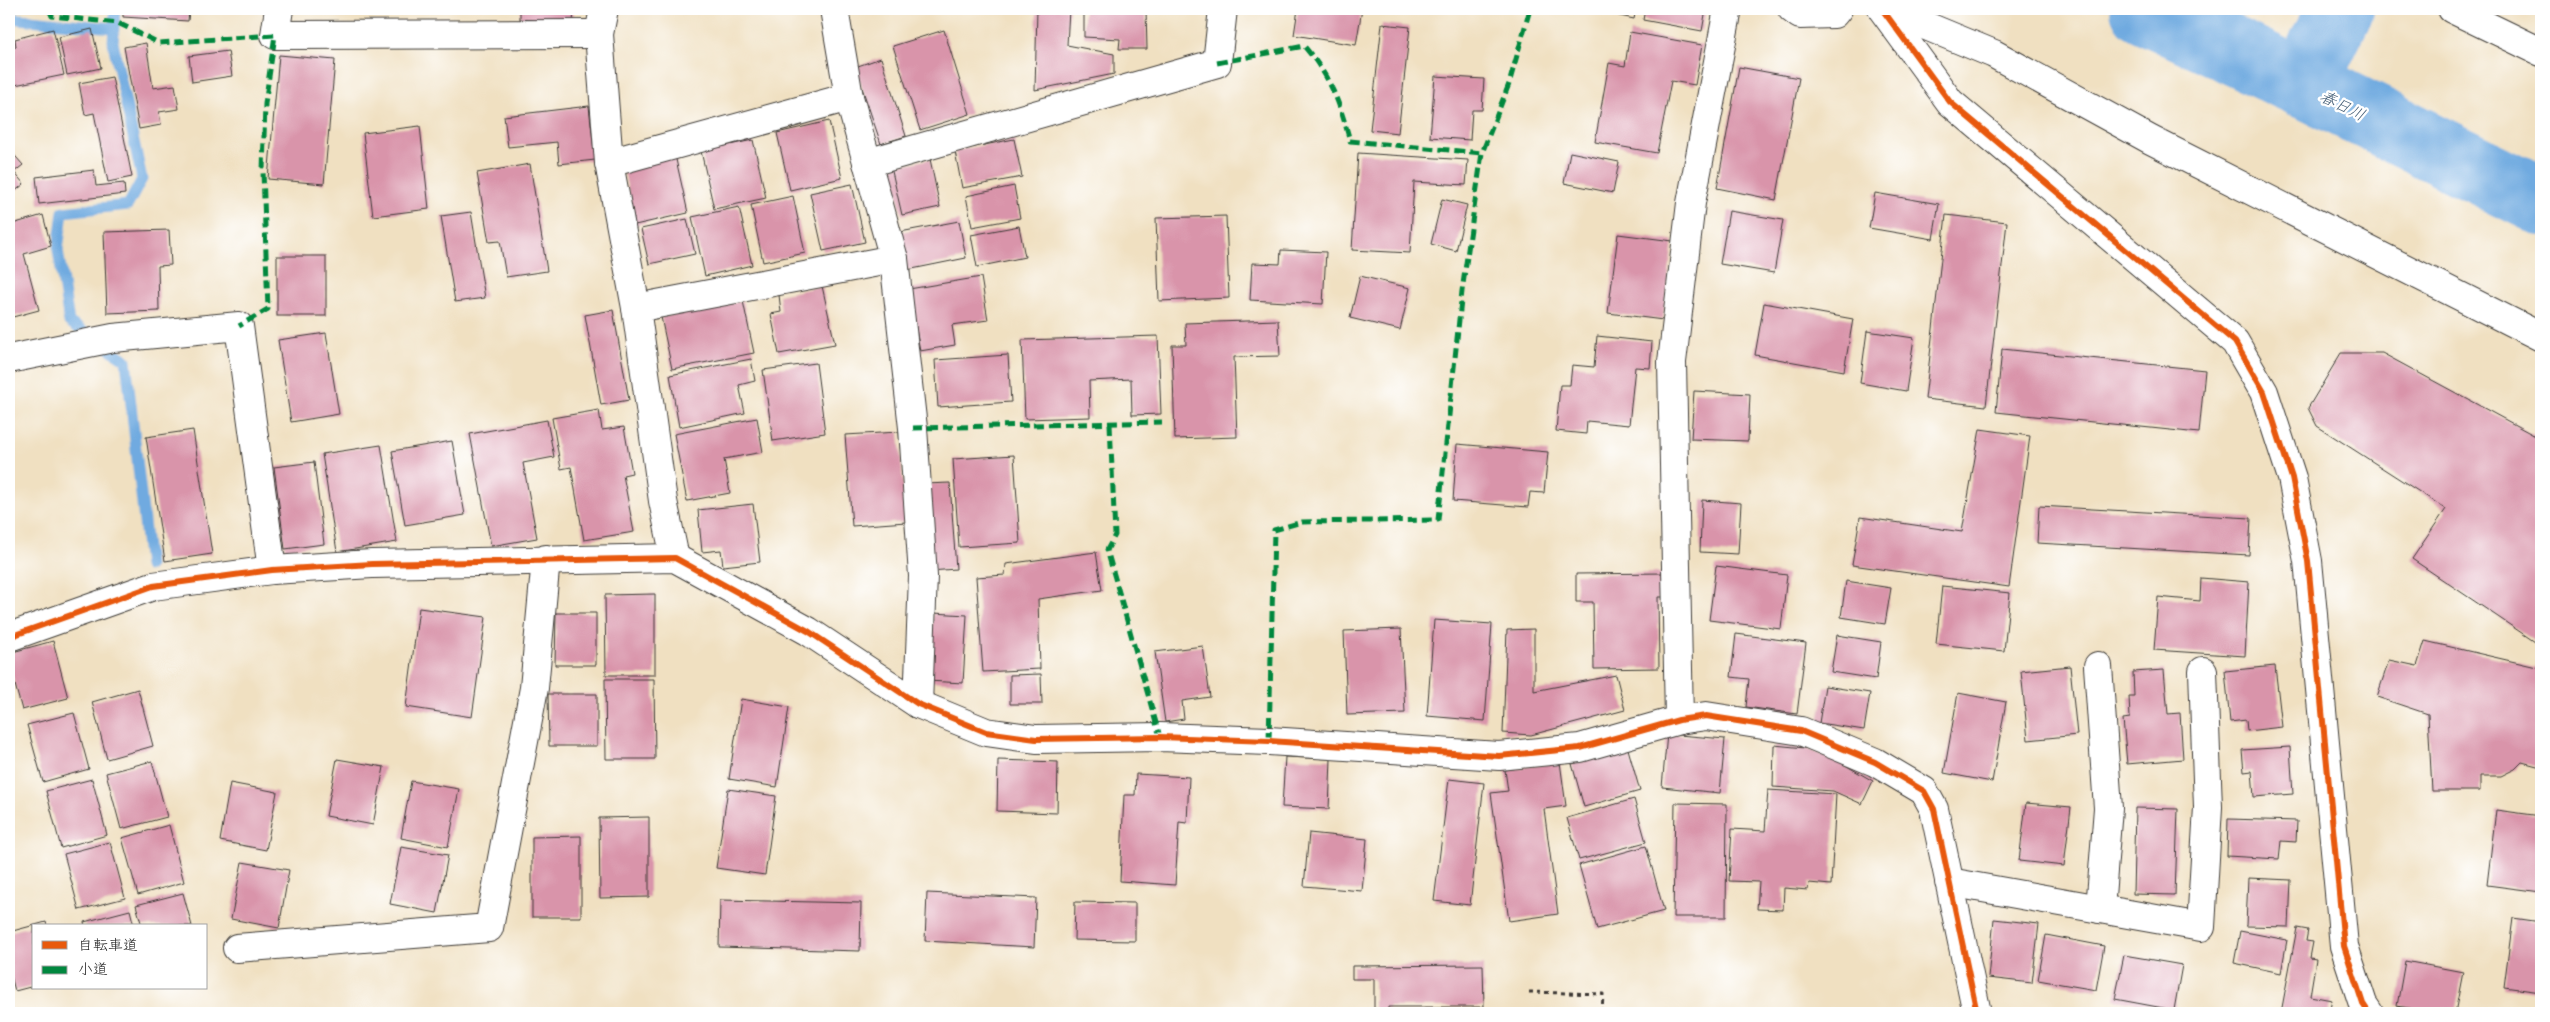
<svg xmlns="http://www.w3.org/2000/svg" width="2550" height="1022" viewBox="0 0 2550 1022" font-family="Delius,'Klee One',sans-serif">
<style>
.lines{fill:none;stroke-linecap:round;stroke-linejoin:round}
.stream{stroke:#70aae0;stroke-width:11}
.river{stroke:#70aae0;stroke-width:68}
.building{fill:#d994aa}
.minor-casing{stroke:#3c3935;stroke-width:30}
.path{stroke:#3c3935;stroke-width:3;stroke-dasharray:4 4;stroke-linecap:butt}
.minor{stroke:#fff;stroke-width:28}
.quiet{stroke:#00873e;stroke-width:5;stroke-dasharray:10 5;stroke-linecap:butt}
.cycleway-casing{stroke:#fff;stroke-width:9}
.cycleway{stroke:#e8590c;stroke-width:6}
.labels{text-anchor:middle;stroke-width:4.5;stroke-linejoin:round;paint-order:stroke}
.water-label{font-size:16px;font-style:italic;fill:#425c74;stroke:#fff}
</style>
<rect width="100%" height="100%" fill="#fff"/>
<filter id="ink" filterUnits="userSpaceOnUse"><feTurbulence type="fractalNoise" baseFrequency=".02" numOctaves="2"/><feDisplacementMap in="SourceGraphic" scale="10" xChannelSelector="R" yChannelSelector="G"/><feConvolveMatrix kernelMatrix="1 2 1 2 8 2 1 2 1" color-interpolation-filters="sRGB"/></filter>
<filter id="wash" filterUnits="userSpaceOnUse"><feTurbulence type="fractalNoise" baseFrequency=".0096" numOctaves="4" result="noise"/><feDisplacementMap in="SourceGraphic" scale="20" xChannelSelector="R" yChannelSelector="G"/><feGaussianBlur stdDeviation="1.12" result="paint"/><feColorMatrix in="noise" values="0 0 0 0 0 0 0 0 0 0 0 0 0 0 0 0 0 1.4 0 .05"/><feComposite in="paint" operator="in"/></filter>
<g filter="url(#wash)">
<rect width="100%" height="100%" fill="#f0e0c1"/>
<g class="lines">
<!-- stream -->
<g class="stream">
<path d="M115 9 113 43 142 179 128 205 63 212 58 250 69 322 126 360 149 566"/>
<path d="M9 18 113 28"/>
</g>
<!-- river -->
<g class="river">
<path d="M2144 9 2304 84 2541 201"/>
<path d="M2304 84 2340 9"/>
</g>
</g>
<g id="blocks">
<!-- building -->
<g class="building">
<path d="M123 9H189L188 21 123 17Z"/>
<path d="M520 9H574L573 23 520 19Z"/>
<path d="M1037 9H1069L1067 45 1114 54V74L1035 90Z"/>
<path d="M1084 9H1146L1147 49H1119L1120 39 1084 37Z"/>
<path d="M1298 9H1362L1356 45 1294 35Z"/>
<path d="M1587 9H1636L1634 19Z"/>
<path d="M1645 9H1706L1702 31 1643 20Z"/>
<path d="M1382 24 1410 27 1398 133 1370 130Z"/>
<path d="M53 29 64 75 10 86 9 49 16 47 15 39Z"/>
<path d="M92 29 101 68 67 75 59 37Z"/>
<path d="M944 30 970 114 920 130 893 46Z"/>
<path d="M1630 32 1702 45 1695 85 1671 81 1657 153 1595 142 1609 63 1625 66Z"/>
<path d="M146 43 153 88 175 85 179 109 159 112 161 125 139 129 124 47Z"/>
<path d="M228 51 232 76 192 82 189 56Z"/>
<path d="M279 55 335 60 324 184 268 179Z"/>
<path d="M881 58 906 136 881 144 855 67Z"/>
<path d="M1739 67 1799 78 1776 200 1717 188Z"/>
<path d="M1435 76 1484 79 1482 110H1472L1470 140 1430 137Z"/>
<path d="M112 77 132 177 108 182 94 113 85 115 79 83Z"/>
<path d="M589 106 595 160 559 164 557 142 508 147 504 116Z"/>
<path d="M829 121 842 178 790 190 777 133Z"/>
<path d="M420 126 429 209 373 216 363 133Z"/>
<path d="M1014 139 1022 177 962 188 955 151Z"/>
<path d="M753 140 766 198 714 209 701 151Z"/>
<path d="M9 149 23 165 14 172 24 184 9 196Z"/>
<path d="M1570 152 1619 162 1613 193 1564 183Z"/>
<path d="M1358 153 1468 160 1466 185 1414 182 1410 253 1352 250Z"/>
<path d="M675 155 688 213 635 225 623 167Z"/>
<path d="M930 159 940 207 902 215 891 167Z"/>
<path d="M530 164 547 271 506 277 500 241 489 242 477 173Z"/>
<path d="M94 170 96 186 124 183 125 194 39 204 36 177Z"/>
<path d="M852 184 865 242 823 251 810 193Z"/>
<path d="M1014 186 1020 218 972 227 966 196Z"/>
<path d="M1875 193 1939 204 1933 239 1869 228Z"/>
<path d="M793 196 805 253 763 262 751 205Z"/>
<path d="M1442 199 1467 205 1456 251 1431 244Z"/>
<path d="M739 207 752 265 705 276 692 217Z"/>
<path d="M1729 211 1783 220 1774 273 1720 264Z"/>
<path d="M471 212 485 298 455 302 441 216Z"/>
<path d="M43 215 51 246 24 254 39 310 9 318V225Z"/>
<path d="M1946 215 2007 222 1986 406 1925 399Z"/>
<path d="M1226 216 1229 298 1159 301 1156 218Z"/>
<path d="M687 219 695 254 649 264 641 229Z"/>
<path d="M959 221 966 258 907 270 900 232Z"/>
<path d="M1019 226 1025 257 977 267 971 235Z"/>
<path d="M169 230 171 265 158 266 159 311 107 313 104 232Z"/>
<path d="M1618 234 1673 241 1663 320 1608 313Z"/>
<path d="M1281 250 1326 252 1323 304 1250 300 1252 263 1280 264Z"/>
<rect x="277" y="256" width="49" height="60"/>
<path d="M1360 276 1410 288 1400 330 1350 318Z"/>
<path d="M981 277 988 320 952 325 955 345 920 351 909 289Z"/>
<path d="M822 286 835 344 779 354 771 314 781 312 779 295Z"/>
<path d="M743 301 754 353 672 369 661 317Z"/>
<path d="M1764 303 1853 319 1844 371 1755 355Z"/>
<path d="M613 310 629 400 601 405 585 315Z"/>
<path d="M1278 320 1280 356 1234 357 1237 437 1175 439 1172 345H1186L1185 323Z"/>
<path d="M1867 331 1914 338 1906 391 1860 383Z"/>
<path d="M326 333 339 414 291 422 278 340Z"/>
<path d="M1158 336 1161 414 1132 415 1131 379 1089 381 1090 417 1025 419 1022 340Z"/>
<path d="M1597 336 1652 342 1650 368 1635 367 1629 425 1587 421 1586 434 1556 431 1560 385H1570L1572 365 1594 367Z"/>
<path d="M2002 349 2205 370 2199 433 1996 412Z"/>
<path d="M2341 353H2382L2541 439V646L2412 559 2446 509 2317 426 2308 408Z"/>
<path d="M1008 355 1011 402 938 407 935 360Z"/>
<path d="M751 359 755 381 739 385 745 413 679 427 670 375Z"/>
<path d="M816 363 825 433 773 441 763 370Z"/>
<path d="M1694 391 1750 394 1748 441 1691 439Z"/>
<path d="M599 410 602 430 624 427 632 473 623 475 634 532 584 540 571 467 561 469 552 418Z"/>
<path d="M757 418 763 452 724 459 730 493 687 501 674 434Z"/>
<path d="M547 420 554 457 523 463 537 538 491 546 470 434Z"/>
<path d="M1980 429 2030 436 2009 587 1852 565 1860 517 1962 532Z"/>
<path d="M193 430 212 554 165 561 146 437Z"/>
<path d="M899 432 906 522 852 526 845 435Z"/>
<path d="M452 441 465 515 405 525 392 451Z"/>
<path d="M1457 444 1548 452 1544 493 1530 492 1528 507 1453 501Z"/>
<path d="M381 445 397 542 337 552 322 454Z"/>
<path d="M1014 455 1020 543 959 547 953 459Z"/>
<path d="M314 462 324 544 285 549 274 467Z"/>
<path d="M950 483 956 569 930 571 925 484Z"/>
<path d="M1702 500 1741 503 1738 554 1700 552Z"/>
<path d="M753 504 760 562 723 566 721 550 702 552 698 510Z"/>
<path d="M2039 506 2251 518 2249 555 2037 543Z"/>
<path d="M1096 552 1102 590 1038 599 1040 669 983 672 976 577 1005 575 1006 564Z"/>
<path d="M1716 566 1787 575 1781 629 1709 620Z"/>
<path d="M1665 573 1666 597H1658L1659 668 1594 669 1593 602H1576V574Z"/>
<path d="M2201 578 2249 582 2245 656 2154 650 2158 597 2200 601Z"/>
<path d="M1846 581 1891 588 1885 624 1841 617Z"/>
<path d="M1942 586 2010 593 2004 651 1936 644Z"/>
<path d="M655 594V675H606L605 595Z"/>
<path d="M419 608 486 617 472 717 406 707Z"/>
<path d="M556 613H596V665H555Z"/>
<path d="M933 613 967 615 963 683 928 681Z"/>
<path d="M1434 620 1492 624 1485 721 1427 716Z"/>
<path d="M1401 629 1405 713 1347 715 1344 631Z"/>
<path d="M1534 629V691L1616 675 1625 710 1531 735 1503 733 1507 630Z"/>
<path d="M1736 634 1806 643 1797 714 1746 707 1749 679 1731 677Z"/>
<path d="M1837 635 1881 642 1876 679 1831 672Z"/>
<path d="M53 641 68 698 22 710 9 663V653Z"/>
<path d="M2425 641 2541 668V767L2522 762 2515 769 2501 776H2480V791H2432L2428 714 2377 697 2389 660 2417 666Z"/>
<path d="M1203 646 1210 697 1182 701 1184 719 1165 722 1155 652Z"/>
<path d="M2070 666 2077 735 2028 740 2021 671Z"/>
<path d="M2275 666 2282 727 2247 731 2246 720 2230 722 2225 671Z"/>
<path d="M2164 670 2168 714 2180 713 2183 759 2127 764 2123 719 2130 718 2129 696H2134L2133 672Z"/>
<path d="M1041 674 1042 704H1010V675Z"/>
<path d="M605 679H654L655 759H606Z"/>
<path d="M1825 686 1870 693 1864 730 1819 723Z"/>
<path d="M138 689 153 746 107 759 92 702Z"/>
<path d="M1958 693 2006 702 1992 782 1944 773Z"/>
<path d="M548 694H597V746H549Z"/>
<path d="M741 699 789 707 777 787 729 779Z"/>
<path d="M74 713 89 769 43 782 27 725Z"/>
<path d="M1667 734 1725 739 1720 793 1662 787Z"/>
<path d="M1774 745 1805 748 1838 761 1873 781 1862 804 1833 791 1773 787Z"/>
<path d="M2290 747 2293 794 2254 797 2252 771 2244 772 2242 750Z"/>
<path d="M1628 749 1640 791 1584 807 1572 764Z"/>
<path d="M1285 757 1331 759 1329 809 1282 807Z"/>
<path d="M337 759 384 767 373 825 326 816Z"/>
<path d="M998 760 1058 762 1057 813 997 811Z"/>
<path d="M152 761 167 817 121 829 106 773Z"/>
<path d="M1560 762 1566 806 1544 809 1558 914 1509 921 1491 793 1508 791 1505 770Z"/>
<path d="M1136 774 1189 777 1187 823 1179 822 1175 885 1120 881 1124 795H1135Z"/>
<path d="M92 779 107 835 61 848 46 791Z"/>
<path d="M1449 779 1484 783 1470 905 1434 901Z"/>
<path d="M411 781 459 789 448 847 401 838Z"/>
<path d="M230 783 277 792 266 850 220 841Z"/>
<path d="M728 789 776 796 765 875 716 868Z"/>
<path d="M1768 790 1836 794 1831 885 1809 883 1808 890 1784 888 1783 910 1757 909 1759 882 1729 881 1732 829 1765 831Z"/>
<path d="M1634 799 1646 842 1579 860 1567 818Z"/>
<path d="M1675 803 1727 804 1726 917H1673Z"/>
<path d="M2026 803 2071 807 2064 866 2019 861Z"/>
<path d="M2135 808 2178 809 2175 895 2133 894Z"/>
<path d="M2496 810 2541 816V892L2487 885Z"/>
<path d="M649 817V897L600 898 599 818Z"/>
<path d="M2228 819 2297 821 2296 842 2281 841 2279 859 2227 856Z"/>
<path d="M169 825 184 882 138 895 122 838Z"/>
<path d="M1309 833 1367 839 1362 891 1304 886Z"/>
<path d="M581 836V917H532V837Z"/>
<path d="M110 842 125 898 79 910 64 854Z"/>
<path d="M1646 846 1664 911 1597 929 1579 865Z"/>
<path d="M401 847 448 855 437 913 390 904Z"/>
<path d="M242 862 289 870 279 928 231 919Z"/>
<path d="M2248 878 2291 880 2289 927 2246 926Z"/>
<path d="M183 893 192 926H142L136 905Z"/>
<path d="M927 893 1036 898 1034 947 925 941Z"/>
<path d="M720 900 861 903 860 951 719 947Z"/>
<path d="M1075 902 1135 903V941L1074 940Z"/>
<path d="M130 910 134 926H85L84 922Z"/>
<path d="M2513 918 2541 922V992L2504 987Z"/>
<path d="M1994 919 2039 924 2032 983 1988 978Z"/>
<path d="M46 922 47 926H34V986L15 991 9 968V932Z"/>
<path d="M2297 928 2308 930 2306 941 2313 942 2310 958 2316 959 2310 996 2332 1000 2329 1013H2281Z"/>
<path d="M2240 931 2287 940 2281 973 2234 963Z"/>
<path d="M2046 935 2104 946 2096 990 2038 980Z"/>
<path d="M2124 955 2182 965 2174 1010 2115 999Z"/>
<path d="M2405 961 2463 972 2455 1013H2439L2397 1006Z"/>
<path d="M1483 965 1484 1007H1388V1013H1374V979H1352V966Z"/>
</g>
</g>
</g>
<g filter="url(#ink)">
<use href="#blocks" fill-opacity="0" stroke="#3c3935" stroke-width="1"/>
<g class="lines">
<!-- minor casing -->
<g class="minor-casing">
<g id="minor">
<path d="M279 9 275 35 599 34"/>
<path d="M604 9 599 34 609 163 636 308 663 501 675 558"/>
<path d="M834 9 849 97 894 259 913 428 923 576 918 704"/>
<path d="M1792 9 1800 15 1834 14 1838 9"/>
<path d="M1882 9 1950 102 2235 342 2264 392 2292 478 2308 561 2344 946 2363 1004 2369 1013"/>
<path d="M1885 9 1994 54 2151 140 2541 337"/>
<path d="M2452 9 2541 52"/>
<path d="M609 163 849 97"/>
<path d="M867 163 1217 63 1223 9"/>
<path d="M636 308 894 259"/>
<path d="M9 359 113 338 239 326 272 570"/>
<path d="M9 637 153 586 272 570 372 564 675 558 808 631 918 704 986 732 1036 739 1160 737 1269 741 1499 756 1580 748 1679 720 1706 716 1801 731 1875 762 1924 791 1934 809 1977 1013"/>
<path d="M2098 666 2108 808 2100 909"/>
<path d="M1679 720 1672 362 1691 203 1728 9"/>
<path d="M1949 882 2201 927 2208 807 2203 671"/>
<path d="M237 948 489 928 534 688 546 559"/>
</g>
</g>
<!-- path -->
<path class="path" d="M1529 992 1603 994 1602 1013"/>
<!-- minor -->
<use href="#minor" class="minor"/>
<!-- quiet -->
<g class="quiet">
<path d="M49 9 52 16 118 23 159 43 275 35 265 104 263 171 268 309 239 326"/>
<path d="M1217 63 1304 46C1331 78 1339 101 1350 141L1482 153"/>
<path d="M1110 424 1115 535 1107 550 1160 737"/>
<path d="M913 428 1162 422"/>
<path d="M1269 741 1274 530 1302 522 1438 520 1462 291 1482 153 1509 84 1530 9"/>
</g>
<!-- cycleway casing -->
<g class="cycleway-casing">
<g id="cycleway">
<path d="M1882 9 1950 102 2235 342 2264 392 2292 478 2308 561 2344 946 2363 1004 2369 1013"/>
<path d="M9 637 153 586 272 570 372 564 675 558 808 631 918 704 986 732 1036 739 1160 737 1269 741 1499 756 1580 748 1679 720 1706 716 1801 731 1875 762 1924 791 1934 809 1977 1013"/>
</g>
</g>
<!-- cycleway -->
<use href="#cycleway" class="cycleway"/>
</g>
</g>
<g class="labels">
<!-- water labels -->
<g class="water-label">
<text transform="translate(2343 105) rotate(26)" y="6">春日川</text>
</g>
</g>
<!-- margin -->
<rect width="2550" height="1022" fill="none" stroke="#fff" stroke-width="30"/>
<!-- legend -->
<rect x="32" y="924" width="175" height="65" fill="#ffffff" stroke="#a4a4a4"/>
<rect x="42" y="941" width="25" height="8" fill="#e8590c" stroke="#a4a4a4"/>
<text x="78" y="950" font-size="15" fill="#1c1c1c">自転車道</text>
<rect x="42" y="966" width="25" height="8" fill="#00873e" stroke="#a4a4a4"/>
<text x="78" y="974" font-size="15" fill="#1c1c1c">小道</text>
</svg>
